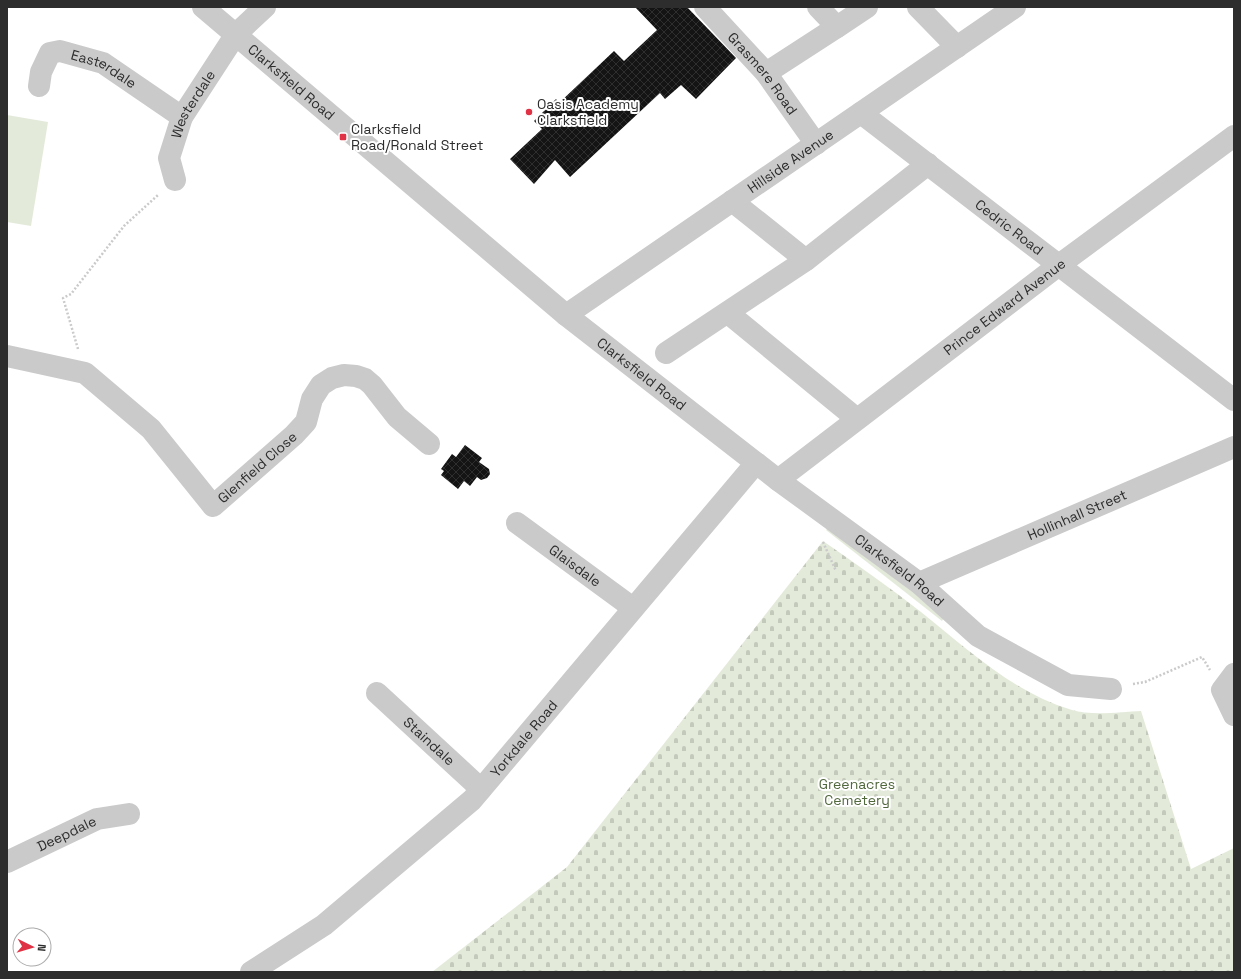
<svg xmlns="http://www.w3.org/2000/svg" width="1241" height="979" viewBox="0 0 1241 979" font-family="'Space Grotesk',sans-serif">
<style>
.green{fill:#e3eada}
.cemetery{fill:url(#cemetery-stones)}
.building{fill:url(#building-cross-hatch)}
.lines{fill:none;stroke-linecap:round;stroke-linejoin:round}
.path{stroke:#cacaca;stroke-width:2.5;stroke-dasharray:2 2;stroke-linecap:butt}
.minor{stroke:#cacaca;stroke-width:22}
.poi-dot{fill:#e03245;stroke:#fff;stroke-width:1.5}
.labels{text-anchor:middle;stroke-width:4;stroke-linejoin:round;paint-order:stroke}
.street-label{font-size:14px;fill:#2d2d2d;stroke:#fff}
.poi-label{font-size:14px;fill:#2d2d2d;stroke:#fff;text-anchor:start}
.park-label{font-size:14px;fill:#51673c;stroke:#fff}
</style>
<defs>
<pattern id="cemetery-stones" width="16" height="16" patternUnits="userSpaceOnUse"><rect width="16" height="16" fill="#e3eada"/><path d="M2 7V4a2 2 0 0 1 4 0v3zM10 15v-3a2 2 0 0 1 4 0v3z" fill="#c3c9bb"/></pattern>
<pattern id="building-cross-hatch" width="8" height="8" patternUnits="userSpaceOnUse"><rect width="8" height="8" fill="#141414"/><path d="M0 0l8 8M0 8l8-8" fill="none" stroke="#2e2e2e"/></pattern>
</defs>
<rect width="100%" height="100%" fill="#fff"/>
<!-- green -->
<g class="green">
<path d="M7 115 48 122 31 226 7 222Z"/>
<path d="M831 525 945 616 942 621 826 530Z"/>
</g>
<!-- cemetery -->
<path class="cemetery" d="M823 541C856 564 889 587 921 612 969 650 1012 692 1072 710 1091 716 1121 712 1141 711L1191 869 1234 848V972H432L567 867Z"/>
<!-- building -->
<g class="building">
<path d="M635 7H687L736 58 696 99 681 85 665 99 660 93 570 177 555 160 534 184 510 159 542 129 534 121 556 99 559 103 614 51 624 61 657 30Z"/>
<path d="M465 445 482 458 479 462 489 469 490 474 487 478 481 480 477 477 470 486 464 481 458 489 441 475 444 471 441 469 452 454 456 457Z"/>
</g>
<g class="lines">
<!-- path -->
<g class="path">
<path d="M78 349 63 298 71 294 124 226 158 195"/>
<path d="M823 542 836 571"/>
<path d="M1133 684 1145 682 1202 657 1210 670"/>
</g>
<!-- minor -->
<g class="minor">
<path id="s1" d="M203 7 566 315 778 480 919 583 978 636 1068 685 1111 689"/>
<path id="s2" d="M705 7 766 73 816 144"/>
<path d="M818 7 837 27 867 7"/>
<path d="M918 7 957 47"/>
<path d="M766 73 837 27"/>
<path id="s3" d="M39 86 41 72 50 53 60 51 103 63 182 117"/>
<path id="s4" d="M861 113 1234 400"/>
<path id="s5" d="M175 180 169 158 182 117 236 34 265 7"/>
<path d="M732 201 806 260"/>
<path d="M728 313 857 419"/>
<path id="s6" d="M566 315 1015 7"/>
<path d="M666 353 806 260 928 164"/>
<path id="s7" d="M7 356 85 373 151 429 213 506 294 435 306 422 312 399 321 385 332 378 344 375 356 376 365 379 372 385 397 417 429 444"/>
<path id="s8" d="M778 480 1059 265 1234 136"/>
<path id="s9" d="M517 523 633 608"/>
<path id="s10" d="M919 583 1234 447"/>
<path d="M1234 674 1222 690 1234 715"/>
<path id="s11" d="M377 693 481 789"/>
<path id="s12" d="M7 862 97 819 129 814"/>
<path id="s13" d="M251 972 324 925 472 800 756 463"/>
</g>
</g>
<!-- markers -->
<g class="poi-dot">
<circle cx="529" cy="112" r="4"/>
<rect x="339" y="133" width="8" height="8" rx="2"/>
</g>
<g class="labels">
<!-- street labels -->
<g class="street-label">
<text dy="5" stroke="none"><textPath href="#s3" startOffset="93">Easterdale</textPath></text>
<text dy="5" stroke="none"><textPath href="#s2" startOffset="88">Grasmere Road</textPath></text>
<text dy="5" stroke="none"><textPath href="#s1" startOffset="116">Clarksfield Road</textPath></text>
<text dy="5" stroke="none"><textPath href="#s5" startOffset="82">Westerdale</textPath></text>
<text dy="5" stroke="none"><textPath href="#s6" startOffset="272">Hillside Avenue</textPath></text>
<text dy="5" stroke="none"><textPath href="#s4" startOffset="187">Cedric Road</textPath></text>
<text dy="5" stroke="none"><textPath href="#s8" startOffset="285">Prince Edward Avenue</textPath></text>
<text dy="5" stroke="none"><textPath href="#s1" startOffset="572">Clarksfield Road</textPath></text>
<text dy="5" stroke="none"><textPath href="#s7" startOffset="324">Glenfield Close</textPath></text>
<text dy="5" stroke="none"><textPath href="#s10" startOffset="172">Hollinhall Street</textPath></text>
<text dy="5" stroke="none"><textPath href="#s9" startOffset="72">Glaisdale</textPath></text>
<text dy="5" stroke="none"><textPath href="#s1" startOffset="896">Clarksfield Road</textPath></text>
<text dy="5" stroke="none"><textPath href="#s13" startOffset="361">Yorkdale Road</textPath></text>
<text dy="5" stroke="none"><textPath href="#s11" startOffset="71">Staindale</textPath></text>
<text dy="5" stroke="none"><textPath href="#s12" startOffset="66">Deepdale</textPath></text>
</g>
<!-- poi labels -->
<g class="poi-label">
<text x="537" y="109">Oasis Academy<tspan x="537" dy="16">Clarksfield</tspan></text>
<text x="351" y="134">Clarksfield<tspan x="351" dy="16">Road/Ronald Street</tspan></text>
</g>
<!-- park labels -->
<g class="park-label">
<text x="857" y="789">Greenacres<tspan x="857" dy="16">Cemetery</tspan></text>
</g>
</g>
<!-- border -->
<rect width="1241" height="979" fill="none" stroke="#2d2d2d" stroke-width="16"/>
<!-- north arrow -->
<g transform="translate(32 947) rotate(95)"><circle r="19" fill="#ffffff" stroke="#ababab"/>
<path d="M0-3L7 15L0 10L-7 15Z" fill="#e03245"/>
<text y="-6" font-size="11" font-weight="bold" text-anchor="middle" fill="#2d2d2d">N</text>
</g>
</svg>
